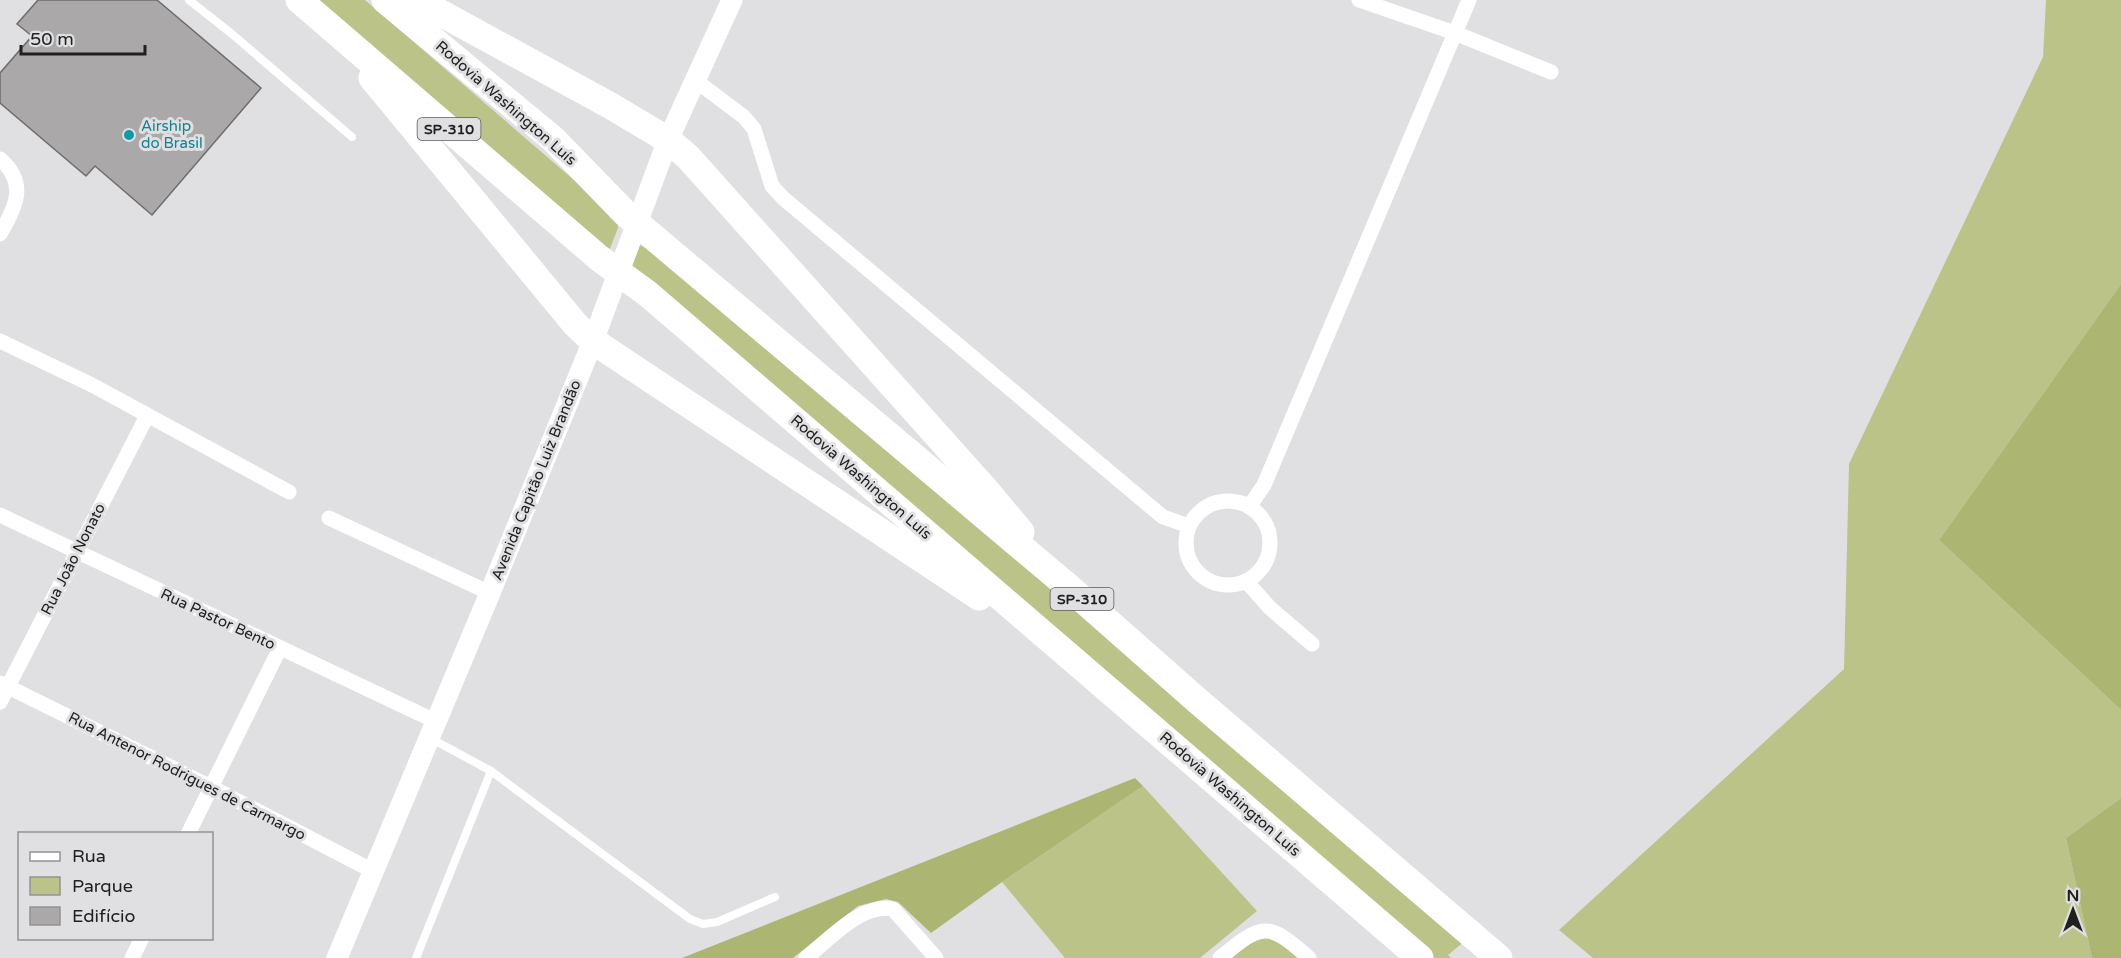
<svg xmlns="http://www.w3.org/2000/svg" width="2121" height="958" viewBox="0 0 2121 958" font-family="'Varela Round',sans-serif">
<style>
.green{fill:#bcc389}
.forest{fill:#adb572}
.building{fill:#aaa8a9;stroke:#6e6c6d;stroke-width:1.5}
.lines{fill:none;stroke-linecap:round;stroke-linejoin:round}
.service{stroke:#fff;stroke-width:8}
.minor{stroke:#fff;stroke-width:15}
.secondary{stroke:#fff;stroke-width:21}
.motorway{stroke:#fff;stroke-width:27}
.culture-dot{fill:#0f9aa8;stroke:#e0e0e2;stroke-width:2}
.labels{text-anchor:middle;stroke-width:6;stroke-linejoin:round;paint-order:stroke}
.shield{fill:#e0e0e2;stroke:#5a5a5b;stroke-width:1.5}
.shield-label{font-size:14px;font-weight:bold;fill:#202021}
.street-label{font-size:15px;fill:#202021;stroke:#e0e0e2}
.culture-label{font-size:15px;fill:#0d838f;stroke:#e0e0e2;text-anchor:start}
</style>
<rect width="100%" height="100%" fill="#e0e0e2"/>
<!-- green -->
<g class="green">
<path d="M316 0H365L617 217 618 228 609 251Z"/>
<path d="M2046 0H2121V284L1939 540 2121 710V798L2066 838 2092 958H1593L1559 930 1844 669 1849 464 2043 57Z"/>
<path d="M640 245 656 253 1466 940 1448 955 1451 958H1434L1398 923 629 269Z"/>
<path d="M1143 786 1257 911 1200 958H1065L1002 882Z"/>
<path d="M1257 938H1270L1303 958H1228Z"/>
</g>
<!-- forest -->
<g class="forest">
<path d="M2121 284V710L1939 540Z"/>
<path d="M1135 778 1143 786 1002 882 931 933 898 902 886 899 858 906 793 958H682Z"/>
<path d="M2121 798V958H2092L2066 838Z"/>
</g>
<!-- building -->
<path class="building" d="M38 0H157L261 88 152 215 95 166 86 176 0 103V73L32 36 17 24Z"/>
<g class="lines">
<!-- service -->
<g class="service">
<path d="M189 0 232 34 352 137"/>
<path d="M430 738 491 771 690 919 703 924 717 922 775 897"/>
<path d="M416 958 491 771"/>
</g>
<!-- minor -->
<g class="minor">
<path d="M1359 0 1455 33 1551 72"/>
<path d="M695 80 744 117 754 129 772 186 783 198 1163 517 1189 526"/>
<path d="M0 159C28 183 16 207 0 234"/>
<path d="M0 341 92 385 289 492"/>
<circle cx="1228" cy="543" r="42"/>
<path d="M1249 507 1264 485 1469 0"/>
<path d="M0 515 435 721"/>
<path d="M329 518 490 593"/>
<path d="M1246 581 1270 608 1312 644"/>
<path d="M0 683 211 787 373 871"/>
<path d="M0 702 147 416"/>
<path d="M188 834 280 648"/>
<path d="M132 958 142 938"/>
<path d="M806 958C830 939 861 903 893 909L936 958"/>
<path d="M1220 958C1262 923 1268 921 1309 958"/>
</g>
<!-- secondary -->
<path class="secondary" d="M337 958 490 593 593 341 668 140 732 0"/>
<!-- motorway -->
<g class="motorway">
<path d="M299 0 599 258 648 294 1420 958"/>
<path d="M385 0 553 139 626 214 1064 583 1199 702 1499 958"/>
<path d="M417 0 611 106 668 140 688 157 985 489 1021 532"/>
<path d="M372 78 575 324 593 341 979 597"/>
</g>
</g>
<!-- markers -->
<circle class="culture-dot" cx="129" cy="135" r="6"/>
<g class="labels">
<!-- shield labels -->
<g class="shield">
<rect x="417.5" y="118" width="63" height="22" rx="4.5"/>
<rect x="1050.5" y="588" width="63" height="22" rx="4.5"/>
</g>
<g class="shield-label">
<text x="449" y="134">SP-310</text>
<text x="1082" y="604">SP-310</text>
</g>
<!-- street labels -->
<g class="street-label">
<text transform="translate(506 103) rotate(41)" y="5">Rodovia Washington Luís</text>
<text transform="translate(861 477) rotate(41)" y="5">Rodovia Washington Luís</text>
<text transform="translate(536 480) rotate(-68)" y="5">Avenida Capitão Luiz Brandão</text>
<text transform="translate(73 559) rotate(-63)" y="5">Rua João Nonato</text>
<text transform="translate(218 619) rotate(25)" y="5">Rua Pastor Bento</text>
<text transform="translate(187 776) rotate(27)" y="5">Rua Antenor Rodrigues de Carmargo</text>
<text transform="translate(1230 794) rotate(41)" y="5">Rodovia Washington Luís</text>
</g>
<!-- culture labels -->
<g class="culture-label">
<text x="141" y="131">Airship<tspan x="141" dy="17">do Brasil</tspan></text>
</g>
</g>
<!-- legend -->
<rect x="18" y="832" width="195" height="108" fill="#e0e0e2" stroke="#939395" stroke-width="1.5"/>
<rect x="30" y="852" width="30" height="9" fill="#ffffff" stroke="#939395" stroke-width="1.5"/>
<text x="72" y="862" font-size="18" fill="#202021">Rua</text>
<rect x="30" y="877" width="30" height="18" fill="#bcc389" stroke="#939395" stroke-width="1.5"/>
<text x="72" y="892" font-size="18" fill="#202021">Parque</text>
<rect x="30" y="907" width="30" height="18" fill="#aaa8a9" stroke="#939395" stroke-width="1.5"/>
<text x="72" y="922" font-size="18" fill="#202021">Edifício</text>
<!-- north arrow -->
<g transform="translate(2073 910)" stroke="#e0e0e2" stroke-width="4.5" paint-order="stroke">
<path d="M0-4.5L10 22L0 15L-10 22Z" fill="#202021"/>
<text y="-9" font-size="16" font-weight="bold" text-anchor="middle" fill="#202021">N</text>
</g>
<!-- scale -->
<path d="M21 45v9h124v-9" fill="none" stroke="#202021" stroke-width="3"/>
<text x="30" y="45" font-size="18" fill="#202021" stroke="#e0e0e2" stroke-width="4.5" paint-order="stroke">50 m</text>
</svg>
